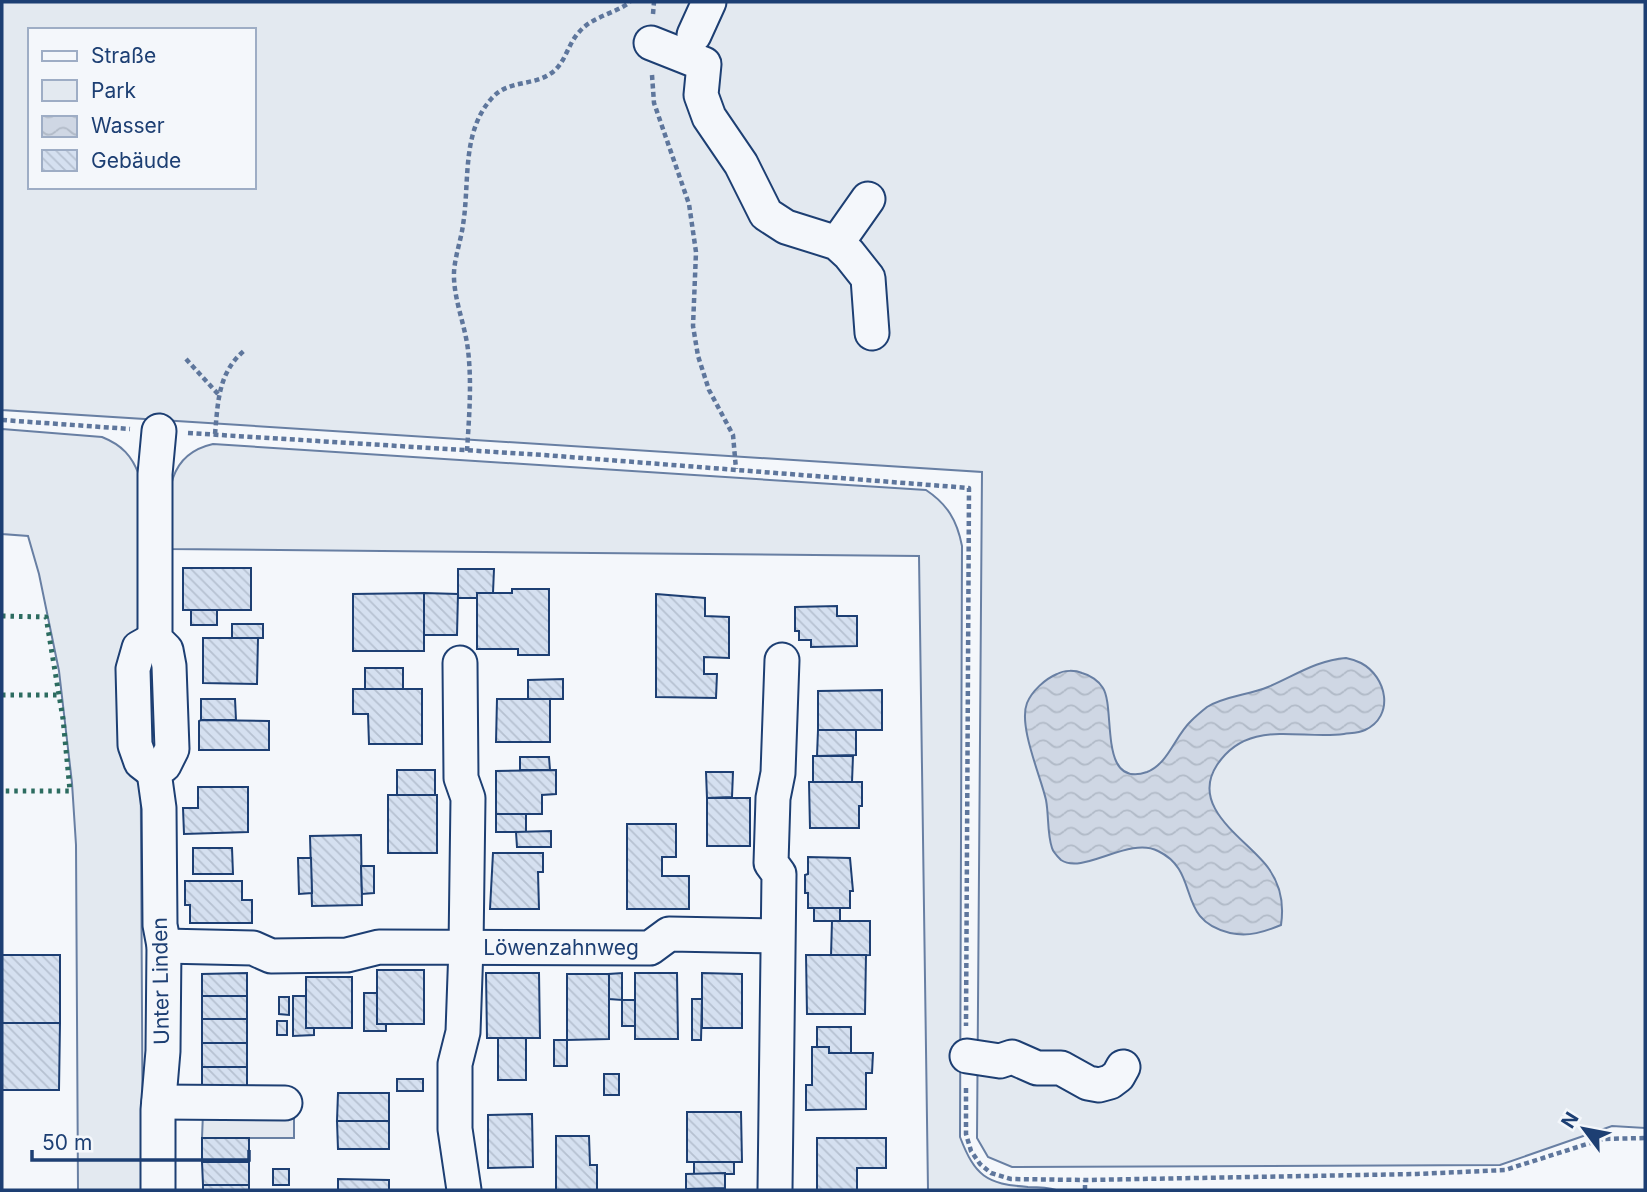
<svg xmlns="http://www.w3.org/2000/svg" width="1647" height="1192" viewBox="0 0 1647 1192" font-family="Inter,sans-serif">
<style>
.green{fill:#e3e9f0;stroke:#687fa3;stroke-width:2;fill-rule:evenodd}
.parking{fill:#e3e8f0;stroke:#687fa3;stroke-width:2}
.water{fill:url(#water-waves);stroke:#687fa3;stroke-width:2}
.building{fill:url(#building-back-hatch);stroke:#1d3f73;stroke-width:2}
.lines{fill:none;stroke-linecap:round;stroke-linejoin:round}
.minor-casing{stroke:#1d3f73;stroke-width:37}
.path{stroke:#5e769c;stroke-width:4.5;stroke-dasharray:5 3.5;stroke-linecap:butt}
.minor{stroke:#f4f7fb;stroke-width:33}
.hedge{stroke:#2c6c60;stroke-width:5;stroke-dasharray:3.5 5;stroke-linecap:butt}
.labels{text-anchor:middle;stroke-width:5;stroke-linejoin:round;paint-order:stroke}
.street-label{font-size:21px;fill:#1d3f73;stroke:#f4f7fb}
</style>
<defs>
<pattern id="water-waves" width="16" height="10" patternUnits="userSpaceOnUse" patternTransform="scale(1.75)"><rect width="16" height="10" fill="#cfd7e4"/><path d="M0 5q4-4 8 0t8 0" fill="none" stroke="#b1bac7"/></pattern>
<pattern id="building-back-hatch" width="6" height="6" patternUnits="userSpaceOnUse" patternTransform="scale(1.75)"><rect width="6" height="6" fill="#d5e0f0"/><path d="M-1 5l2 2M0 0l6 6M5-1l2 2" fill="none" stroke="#b6c1d1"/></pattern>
</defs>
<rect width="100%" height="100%" fill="#f4f7fb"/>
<!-- green -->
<g class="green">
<path d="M2 2H1645V1128L1612 1126 1500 1165 1012 1167 988 1157 977 1138 982 472 2 410ZM30 30H254V187H30Z"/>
<path d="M2 429 102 437C122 445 132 456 139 475L143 1190H78L76 845 72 783 59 671 39 574 28 536 2 534Z"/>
<path d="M213 444 926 490C947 504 957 520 962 546L960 1137C975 1176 986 1184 1028 1187 1038 1187 1047 1187 1056 1190H928L919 556 169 549C169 506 160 456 213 444Z"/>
</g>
<!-- parking -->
<path class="parking" d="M203 1113H294V1138H202Z"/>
<!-- water -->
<path class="water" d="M1346 658C1351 659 1357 661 1361 663 1387 677 1395 716 1365 730 1359 733 1351 733 1344 734 1299 740 1248 718 1217 765 1188 809 1250 841 1269 869 1281 886 1284 905 1281 925 1264 932 1249 937 1230 933 1174 920 1202 872 1158 851 1129 836 1083 875 1061 860 1058 857 1053 852 1052 848 1047 833 1049 816 1046 800 1041 777 1018 726 1027 703 1032 691 1045 679 1057 674 1064 670 1075 670 1082 673 1090 675 1099 681 1103 688 1116 709 1098 789 1147 772 1168 764 1175 736 1191 721 1196 716 1202 711 1207 707 1225 696 1249 695 1268 687 1294 676 1317 660 1346 658Z"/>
<!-- building -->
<g class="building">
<rect x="183" y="568" width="68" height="42"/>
<path d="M458 569H494L493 593H477L478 598H458Z"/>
<path d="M512 589H549V655H518V649H477V593H512Z"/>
<path d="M424 593 458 594 457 635H424Z"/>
<path d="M424 593V651H353V594Z"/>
<path d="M656 594 705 598V616L729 617V658L704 657V674H717L716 698 656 697Z"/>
<path d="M837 606V616H857V646L811 647V640H799V631H795V607Z"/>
<rect x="191" y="610" width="26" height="15"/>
<rect x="232" y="624" width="31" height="14"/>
<path d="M203 638H258L257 684 203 683Z"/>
<rect x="365" y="668" width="38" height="21"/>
<path d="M563 679V699H528V680Z"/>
<path d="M353 689H422V744H369L368 714H353Z"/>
<path d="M882 690V730H818V691Z"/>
<path d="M201 699H235L236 720H201Z"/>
<path d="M497 699H550V742H496Z"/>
<path d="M201 720 269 721V750H199V721Z"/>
<path d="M818 730H856V755L817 756Z"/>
<path d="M813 756H853L852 782H813Z"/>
<path d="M520 757H549L550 770H520Z"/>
<rect x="397" y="770" width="38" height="25"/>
<path d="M556 770V794L542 795V814H496V771Z"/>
<path d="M706 772H733L732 797 707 798Z"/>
<path d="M809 782H862V806H859V828H810Z"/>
<path d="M198 787H248V832L184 834 183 808H198Z"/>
<rect x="388" y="795" width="49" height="58"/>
<rect x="707" y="798" width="43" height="48"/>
<rect x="496" y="814" width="30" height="18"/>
<path d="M627 824H676V857H662V876H689V909H627Z"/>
<path d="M551 831V847H517L516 832Z"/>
<path d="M361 835 362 905 312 906 310 836Z"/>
<path d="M193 848H232L233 874H193Z"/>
<path d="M493 853H543V872H538L539 909H490Z"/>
<path d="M808 857 850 858 853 891H850V908H808V893H805V875L808 874Z"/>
<path d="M298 858H311L312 893 299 894Z"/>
<path d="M361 866H374V893L362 894Z"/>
<path d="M185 881H242V900H252V923H190V905H185Z"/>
<rect x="814" y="908" width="26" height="13"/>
<path d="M832 921H870V955L831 956Z"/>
<rect x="2" y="955" width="58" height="68"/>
<path d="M806 955H866L865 1014H807Z"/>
<rect x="377" y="970" width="47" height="54"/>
<path d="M247 973V996H202V974Z"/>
<path d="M486 973H539L540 1038H487Z"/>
<path d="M622 973V1000L609 999V974Z"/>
<path d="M635 973H677L678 1039H635Z"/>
<path d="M702 973 742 974V1028H702Z"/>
<path d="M567 974H609V1039L567 1040Z"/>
<rect x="306" y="977" width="46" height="51"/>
<path d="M364 993H377V1024H386V1031H364Z"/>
<rect x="202" y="996" width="45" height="23"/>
<path d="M293 996H306V1028H314V1035L293 1036Z"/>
<path d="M279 997H289V1015L279 1014Z"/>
<path d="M692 999H702L701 1040H692Z"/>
<rect x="622" y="1000" width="13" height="26"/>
<rect x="202" y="1019" width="45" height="24"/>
<rect x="277" y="1021" width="10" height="14"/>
<path d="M2 1023H60L59 1090H2Z"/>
<path d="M817 1027H851V1053H829V1047H817Z"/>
<rect x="498" y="1038" width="28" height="42"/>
<rect x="554" y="1040" width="13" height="26"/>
<rect x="202" y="1043" width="45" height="24"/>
<path d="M812 1047H829V1053H873L872 1073H866V1109L806 1110V1085H812Z"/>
<path d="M202 1067H247V1090L202 1091Z"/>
<rect x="604" y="1074" width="15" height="21"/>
<rect x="397" y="1079" width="26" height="12"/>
<path d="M338 1093H389V1121H337Z"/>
<path d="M687 1112H741L742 1162H687Z"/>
<path d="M532 1114 533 1167 488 1168V1115Z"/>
<path d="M337 1121H389V1149H338Z"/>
<path d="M556 1136H589L590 1165H597V1190H556Z"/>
<rect x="202" y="1138" width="47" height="24"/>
<path d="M817 1138H886V1168H857V1190H817Z"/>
<path d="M202 1162H249V1185H203Z"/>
<rect x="694" y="1162" width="40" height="12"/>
<rect x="273" y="1169" width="16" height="16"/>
<path d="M725 1173V1188L686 1189V1174Z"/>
<path d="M338 1179 389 1180V1190H338Z"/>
<rect x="203" y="1185" width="46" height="5"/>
</g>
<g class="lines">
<!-- minor casing -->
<g class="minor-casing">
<g id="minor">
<path d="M694 35 709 2"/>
<path d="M651 43 704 64 701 95 709 117 741 164 766 214 786 227 837 243 849 254 868 278 872 333"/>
<path d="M837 243 868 199"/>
<path d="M460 663 461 778 468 798 466 947 463 1032 455 1064V1129L464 1190"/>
<path d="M154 772 141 762 135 745 133 669 139 648 155 639"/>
<path d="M164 946 253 948 271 956 347 955 379 947 650 948 669 934 777 936"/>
<path d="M967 1056 1000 1061 1012 1057 1037 1068H1061L1088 1083 1099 1085 1110 1082 1118 1076 1123 1067"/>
<path d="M159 1102 285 1103"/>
<path d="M158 1190V1110L163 1051 164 946 160 925 159 808 154 772 164 765 172 749 169 666 166 650 155 639V474L159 431"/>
<path d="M775 1190 779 874 771 863 773 798 778 773 782 660"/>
</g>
</g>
<!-- path -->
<g class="path">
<path d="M653 14 654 2"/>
<path d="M652 75 654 103 689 204 696 252 693 326 698 356 709 390 733 435 736 469"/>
<path d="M186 359 218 394"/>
<path d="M2 420 130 429"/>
<path d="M188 433 544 455 969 488 966 1026"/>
<path d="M215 434C218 402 218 372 245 350"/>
<path d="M467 451C469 418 472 384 468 350 465 324 453 298 454 272 455 256 461 240 463 225 470 182 461 132 492 98 508 80 532 86 550 74 566 64 567 44 580 31 592 17 616 13 630 2"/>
<path d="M966 1088V1134L971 1151 980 1164 991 1173 1011 1179 1085 1180 1417 1174 1505 1170 1603 1139 1645 1138"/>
<path d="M1085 1190V1180"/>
</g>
<!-- minor -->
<use href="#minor" class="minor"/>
<!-- hedge -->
<g class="hedge">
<path d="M2 616 46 617 63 719 70 791H2"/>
<path d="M2 695H59"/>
</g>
</g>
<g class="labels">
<!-- street labels -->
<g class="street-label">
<text x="561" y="955">Löwenzahnweg</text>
<text transform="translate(161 981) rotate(-91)" y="7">Unter Linden</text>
</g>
</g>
<!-- border -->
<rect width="1647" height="1192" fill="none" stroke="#1d3f73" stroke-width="7"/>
<!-- legend -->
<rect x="28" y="28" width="228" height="161" fill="#f4f7fb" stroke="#9eadc5" stroke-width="2"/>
<rect x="42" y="51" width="35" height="10" fill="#f4f7fb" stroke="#9eadc5" stroke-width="2"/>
<text x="91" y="63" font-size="21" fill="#1d3f73">Straße</text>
<rect x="42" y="80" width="35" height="21" fill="#e3e9f0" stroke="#9eadc5" stroke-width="2"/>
<text x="91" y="98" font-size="21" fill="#1d3f73">Park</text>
<rect x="42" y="116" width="35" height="21" fill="url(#water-waves)" stroke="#9eadc5" stroke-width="2"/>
<text x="91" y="133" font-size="21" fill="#1d3f73">Wasser</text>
<rect x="42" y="150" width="35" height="21" fill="url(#building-back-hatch)" stroke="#9eadc5" stroke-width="2"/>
<text x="91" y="168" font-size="21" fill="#1d3f73">Gebäude</text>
<!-- north arrow -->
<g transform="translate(1584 1129) rotate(302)" stroke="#f4f7fb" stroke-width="5" paint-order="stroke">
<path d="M0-5L12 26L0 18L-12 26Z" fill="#1d3f73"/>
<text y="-10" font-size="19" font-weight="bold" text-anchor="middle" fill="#1d3f73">N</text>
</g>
<!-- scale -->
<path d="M32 1150v10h217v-10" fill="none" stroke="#1d3f73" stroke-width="3.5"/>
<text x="42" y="1150" font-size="21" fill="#1d3f73" stroke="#f4f7fb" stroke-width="5" paint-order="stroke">50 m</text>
</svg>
